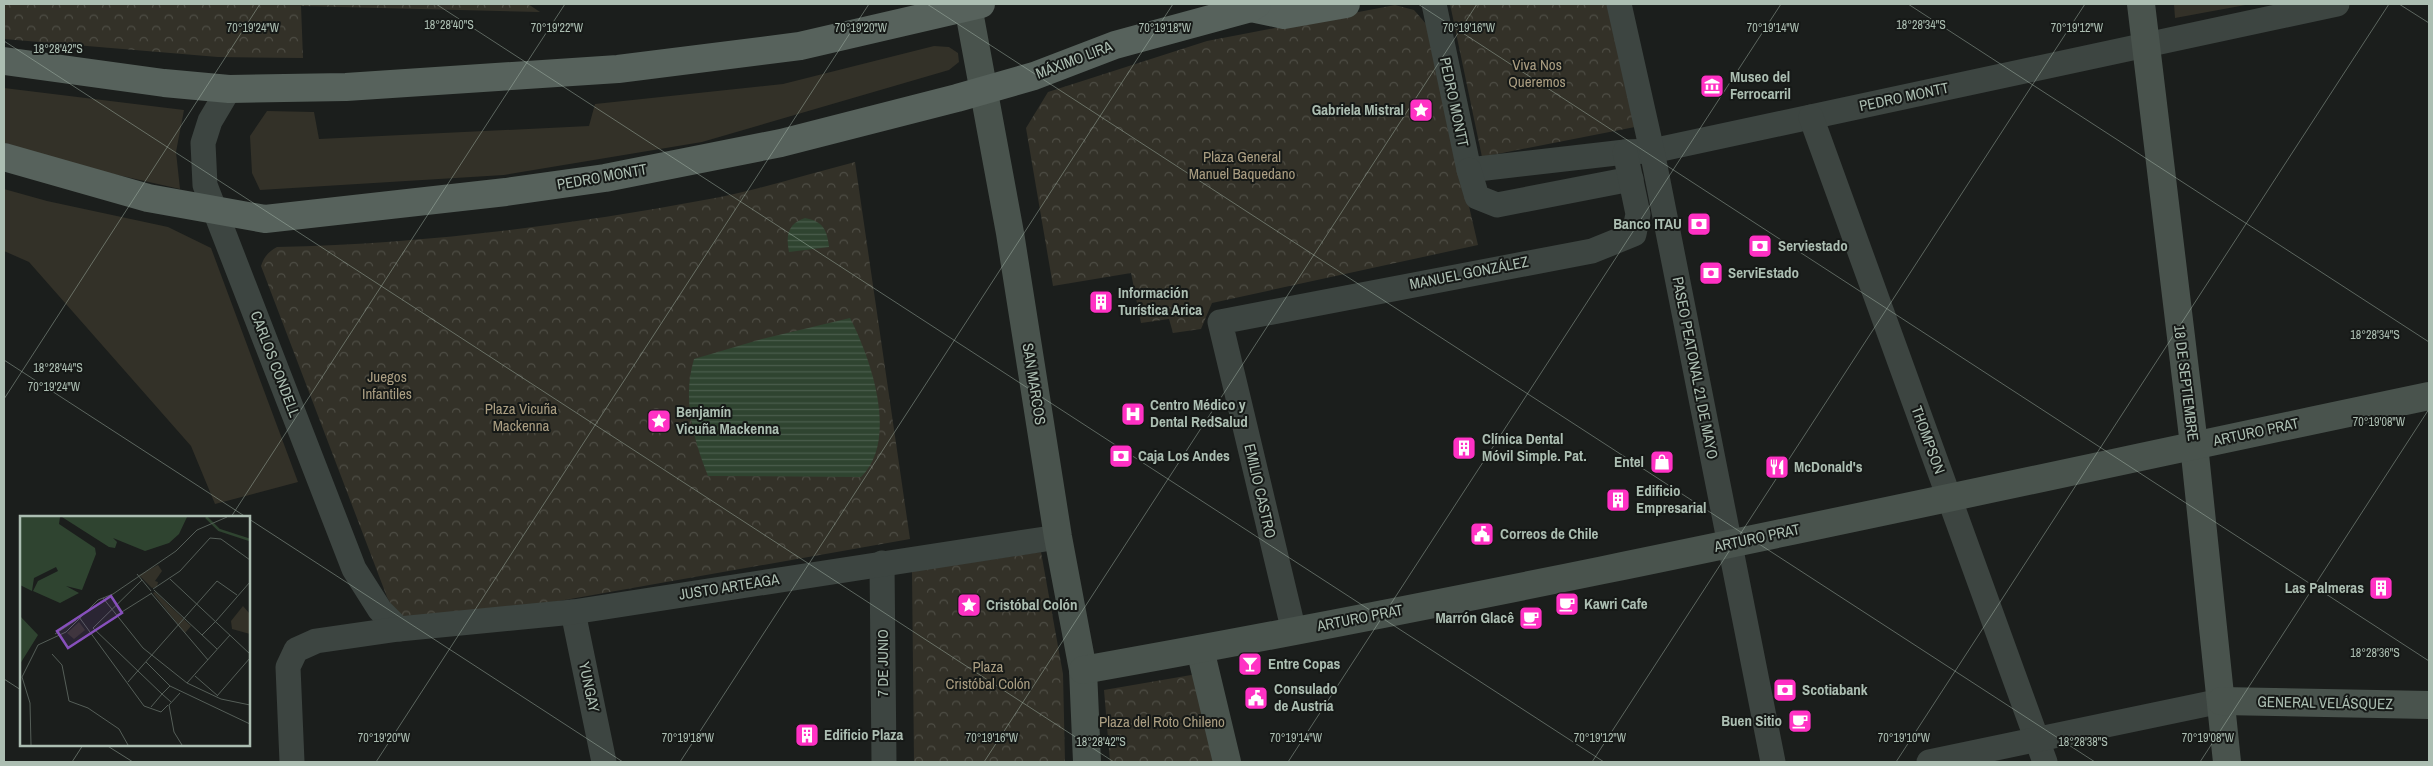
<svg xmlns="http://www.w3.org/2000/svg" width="2433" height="766" viewBox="0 0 2433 766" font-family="'Archivo Narrow',sans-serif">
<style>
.grass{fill:#333128}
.forest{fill:url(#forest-crowns)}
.water{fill:url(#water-rules)}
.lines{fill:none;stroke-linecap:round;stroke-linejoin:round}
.street{stroke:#3d4541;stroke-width:25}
.secondary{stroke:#49534d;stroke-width:28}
.primary{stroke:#57625c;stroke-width:28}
.ticks{fill:none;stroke:#acbeb2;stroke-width:1;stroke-opacity:0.45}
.labels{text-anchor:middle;stroke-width:4;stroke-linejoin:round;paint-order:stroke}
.street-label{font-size:15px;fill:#acbeb2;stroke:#161917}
.park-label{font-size:15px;fill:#ab9e82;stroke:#161917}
.poi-label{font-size:15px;font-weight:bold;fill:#acbeb2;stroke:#161917;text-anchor:start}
.inset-river{fill:none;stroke:#2f4430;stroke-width:2.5}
.inset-road{fill:none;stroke:#555e58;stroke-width:1}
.view{fill:#8750bc;fill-opacity:0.15;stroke:#8750bc;stroke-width:2.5}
.inset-edge{fill:none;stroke:#acbeb2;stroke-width:2.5}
.ticks-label{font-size:12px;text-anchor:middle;fill:#acbeb2;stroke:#161917;stroke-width:4;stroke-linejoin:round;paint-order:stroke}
</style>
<defs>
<pattern id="forest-crowns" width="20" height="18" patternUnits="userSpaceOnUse" patternTransform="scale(1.25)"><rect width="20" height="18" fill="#333128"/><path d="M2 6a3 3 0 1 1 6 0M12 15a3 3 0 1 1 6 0" fill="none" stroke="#4e4d45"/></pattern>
<pattern id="water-rules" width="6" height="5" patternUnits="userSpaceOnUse" patternTransform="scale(1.25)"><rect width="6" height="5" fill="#2f4430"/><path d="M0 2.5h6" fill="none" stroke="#4a5d4c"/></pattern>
</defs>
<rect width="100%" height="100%" fill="#1b1e1c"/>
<!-- grass -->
<g class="grass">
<path d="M2174 4H2251L2175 18Z"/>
<path d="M934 46 949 47 958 53 959 62 949 70 702 142 504 175 260 190 252 173 250 136 267 111 314 112 319 139 589 126 595 104 783 84Z"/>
<path d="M4 88 184 110 176 152 180 189 64 163 4 146Z"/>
<path d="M4 189 47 201 168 227 211 248 298 482 215 504 191 446 29 262 4 251Z"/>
</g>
<!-- forest -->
<g class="forest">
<path d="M4 4H528L540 12 301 6 303 58 218 57 4 39Z"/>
<path d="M1450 4H1610L1640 126 1482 157Z"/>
<path d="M1395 5 1414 10 1427 25 1478 245 1212 303 1201 329 1173 333 1169 319 1141 323 1131 273 1053 286 1026 128 1048 92 1207 41Z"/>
<path d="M855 162 910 539 429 624C408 623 397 616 387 597L261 266C264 257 268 252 277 247 420 244 564 226 704 200 755 191 805 175 855 162Z"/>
<path d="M1041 552 1063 674 1065 762H914L912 571Z"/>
<path d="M1197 674 1214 762H1110L1104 690Z"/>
</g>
<!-- water -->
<g class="water">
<path d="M805 218C823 221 827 230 829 247L789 252C786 236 787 224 805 218Z"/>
<path d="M850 318C871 359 899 440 861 477L708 476C693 438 682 399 694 359L762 339Z"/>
</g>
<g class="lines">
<!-- street -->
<g class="street">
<path d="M1434 4 1469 170 1625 152 1652 151 2337 4"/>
<path d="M1619 4 1652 151 1773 762"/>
<path d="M229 89 210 121 203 143 205 185 354 569 380 610 399 629"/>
<path d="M1811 117 2045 762"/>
<path d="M1469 170 1477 197 1497 205 1631 179"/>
<path d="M882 563 884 762"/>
<path d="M573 612 604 762"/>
<path d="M1294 632 1220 322 1592 251 1634 234 1638 214 1625 152"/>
<path d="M292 762 288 667 296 650 316 641 399 629 573 612 1058 537"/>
<path d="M1929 762 2221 701"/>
</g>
<!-- secondary -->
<g class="secondary">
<path d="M2141 4 2194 445 2227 762"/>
<path d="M968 6 1010 233 1058 537 1083 670 1087 762"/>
<path d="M1200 649 1227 762"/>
<path d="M1083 670C1534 590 1981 490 2429 396"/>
<path d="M2221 701 2429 705"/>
</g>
<!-- primary -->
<g class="primary">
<path d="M1251 8 1284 15 1346 4"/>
<path d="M4 61 164 83 229 89 346 87 618 69 800 46 981 4"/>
<path d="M4 157 148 198 265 219 506 192 605 178 781 143 957 98 1034 76 1115 45 1251 8 1257 4"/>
</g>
</g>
<!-- ticks -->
<path class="ticks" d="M436 4 1604 762M927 4 2095 762M1418 4 2429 661M1908 4 2429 342M2399 4 2429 23M4 41 1114 762M4 360 246 517M4 399 260 4M231 517 565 4M249 519 623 762M4 679 21 690M106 745 133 762M72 762 83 745M376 762 869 4M680 762 1173 4M984 762 1477 4M1288 762 1781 4M1592 762 2085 4M1896 762 2389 4M2200 762 2429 409"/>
<!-- icons -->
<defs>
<g id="museum-square" transform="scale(1.25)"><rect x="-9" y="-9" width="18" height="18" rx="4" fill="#ff31c4" stroke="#161917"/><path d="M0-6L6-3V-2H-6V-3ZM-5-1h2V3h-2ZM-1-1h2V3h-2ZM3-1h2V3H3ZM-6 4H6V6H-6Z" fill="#fff"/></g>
<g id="sight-square" transform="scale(1.25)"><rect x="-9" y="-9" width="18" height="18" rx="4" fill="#ff31c4" stroke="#161917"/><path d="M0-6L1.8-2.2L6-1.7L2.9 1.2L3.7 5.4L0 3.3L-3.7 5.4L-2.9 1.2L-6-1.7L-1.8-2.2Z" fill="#fff"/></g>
<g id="bank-square" transform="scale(1.25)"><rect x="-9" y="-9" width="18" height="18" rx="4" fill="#ff31c4" stroke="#161917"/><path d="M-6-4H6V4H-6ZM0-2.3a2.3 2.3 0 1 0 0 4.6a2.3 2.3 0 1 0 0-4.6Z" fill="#fff"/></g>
<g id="building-square" transform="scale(1.25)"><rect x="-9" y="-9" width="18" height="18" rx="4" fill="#ff31c4" stroke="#161917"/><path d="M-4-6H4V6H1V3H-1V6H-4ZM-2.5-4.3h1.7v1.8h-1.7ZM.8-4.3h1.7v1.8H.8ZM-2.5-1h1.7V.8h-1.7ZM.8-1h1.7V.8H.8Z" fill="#fff"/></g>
<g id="hospital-square" transform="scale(1.25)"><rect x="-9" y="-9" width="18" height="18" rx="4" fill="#ff31c4" stroke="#161917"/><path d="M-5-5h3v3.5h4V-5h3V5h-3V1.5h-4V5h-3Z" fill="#fff"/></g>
<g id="shop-square" transform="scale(1.25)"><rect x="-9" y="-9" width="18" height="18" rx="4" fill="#ff31c4" stroke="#161917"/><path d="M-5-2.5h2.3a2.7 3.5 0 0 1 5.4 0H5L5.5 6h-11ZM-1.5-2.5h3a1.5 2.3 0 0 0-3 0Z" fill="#fff"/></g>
<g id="restaurant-square" transform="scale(1.25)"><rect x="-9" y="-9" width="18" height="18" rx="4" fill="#ff31c4" stroke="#161917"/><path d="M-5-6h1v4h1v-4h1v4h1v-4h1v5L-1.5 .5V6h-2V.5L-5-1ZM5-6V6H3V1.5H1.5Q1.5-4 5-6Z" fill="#fff"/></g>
<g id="civic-square" transform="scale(1.25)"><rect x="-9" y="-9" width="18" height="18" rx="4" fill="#ff31c4" stroke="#161917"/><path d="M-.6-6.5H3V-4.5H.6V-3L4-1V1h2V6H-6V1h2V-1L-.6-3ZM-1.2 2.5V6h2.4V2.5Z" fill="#fff"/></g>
<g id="cafe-square" transform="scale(1.25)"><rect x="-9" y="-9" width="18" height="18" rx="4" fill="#ff31c4" stroke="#161917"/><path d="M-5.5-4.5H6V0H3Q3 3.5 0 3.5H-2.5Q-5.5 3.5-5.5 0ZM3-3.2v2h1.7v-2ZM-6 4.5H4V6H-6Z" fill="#fff"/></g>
<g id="bar-square" transform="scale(1.25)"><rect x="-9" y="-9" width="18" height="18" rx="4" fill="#ff31c4" stroke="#161917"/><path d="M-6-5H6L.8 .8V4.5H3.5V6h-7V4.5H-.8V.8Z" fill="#fff"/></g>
</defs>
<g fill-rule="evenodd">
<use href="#museum-square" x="1712" y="86"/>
<use href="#sight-square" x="1421" y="110"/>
<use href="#bank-square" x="1699" y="224"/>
<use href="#bank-square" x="1760" y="246"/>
<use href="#bank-square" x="1711" y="273"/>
<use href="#building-square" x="1101" y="302"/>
<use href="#hospital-square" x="1133" y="414"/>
<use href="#sight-square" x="659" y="421"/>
<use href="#building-square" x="1464" y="448"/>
<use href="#bank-square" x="1121" y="456"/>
<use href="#shop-square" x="1662" y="462"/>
<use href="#restaurant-square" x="1777" y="467"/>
<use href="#building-square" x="1618" y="500"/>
<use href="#civic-square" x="1482" y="534"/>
<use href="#building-square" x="2381" y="588"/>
<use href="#cafe-square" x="1567" y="604"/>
<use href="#sight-square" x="969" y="605"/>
<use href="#cafe-square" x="1531" y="618"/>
<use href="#bar-square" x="1250" y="664"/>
<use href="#bank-square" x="1785" y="690"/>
<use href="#civic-square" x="1256" y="698"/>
<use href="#cafe-square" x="1800" y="721"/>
<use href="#building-square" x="807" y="735"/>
</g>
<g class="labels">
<!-- street labels -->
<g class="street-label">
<text transform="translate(1074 60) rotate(-21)" y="5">MÁXIMO LIRA</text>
<text transform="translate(1904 97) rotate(-12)" y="5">PEDRO MONTT</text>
<text transform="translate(1454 102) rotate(78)" y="5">PEDRO MONTT</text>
<text transform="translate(602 177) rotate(-10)" y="5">PEDRO MONTT</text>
<text transform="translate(1469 273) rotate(-11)" y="5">MANUEL GONZÁLEZ</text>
<text transform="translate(275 364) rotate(69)" y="5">CARLOS CONDELL</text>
<text transform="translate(1695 368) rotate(79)" y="5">PASEO PEATONAL 21 DE MAYO</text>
<text transform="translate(2186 383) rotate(83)" y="5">18 DE SEPTIEMBRE</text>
<text transform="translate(1034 384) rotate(81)" y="5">SAN MARCOS</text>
<text transform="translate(2256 432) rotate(-12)" y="5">ARTURO PRAT</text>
<text transform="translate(1928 440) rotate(70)" y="5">THOMPSON</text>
<text transform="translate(1260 491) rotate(77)" y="5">EMILIO CASTRO</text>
<text transform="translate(1757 538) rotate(-12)" y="5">ARTURO PRAT</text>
<text transform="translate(729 587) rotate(-9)" y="5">JUSTO ARTEAGA</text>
<text transform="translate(1360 618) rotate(-11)" y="5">ARTURO PRAT</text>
<text transform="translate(883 663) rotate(-90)" y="5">7 DE JUNIO</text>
<text transform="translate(589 687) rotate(78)" y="5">YUNGAY</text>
<text transform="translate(2325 703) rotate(1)" y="5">GENERAL VELÁSQUEZ</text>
</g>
<!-- park labels -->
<g class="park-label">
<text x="1537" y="70">Viva Nos<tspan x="1537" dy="17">Queremos</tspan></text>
<text x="1242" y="162">Plaza General<tspan x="1242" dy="17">Manuel Baquedano</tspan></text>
<text x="387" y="382">Juegos<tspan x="387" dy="17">Infantiles</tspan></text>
<text x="521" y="414">Plaza Vicuña<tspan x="521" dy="17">Mackenna</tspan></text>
<text x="988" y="672">Plaza<tspan x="988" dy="17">Cristóbal Colón</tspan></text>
<text x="1162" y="727">Plaza del Roto Chileno</text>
</g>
<!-- poi labels -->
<g class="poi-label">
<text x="1730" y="82">Museo del<tspan x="1730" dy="17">Ferrocarril</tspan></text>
<text x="1404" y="115" text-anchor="end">Gabriela Mistral</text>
<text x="1682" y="229" text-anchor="end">Banco ITAU</text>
<text x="1778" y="251">Serviestado</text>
<text x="1728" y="278">ServiEstado</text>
<text x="1118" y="298">Información<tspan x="1118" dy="17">Turística Arica</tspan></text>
<text x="1150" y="410">Centro Médico y<tspan x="1150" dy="17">Dental RedSalud</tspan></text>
<text x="676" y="417">Benjamín<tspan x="676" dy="17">Vicuña Mackenna</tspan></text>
<text x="1482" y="444">Clínica Dental<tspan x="1482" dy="17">Móvil Simple. Pat.</tspan></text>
<text x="1138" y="461">Caja Los Andes</text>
<text x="1644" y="467" text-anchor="end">Entel</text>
<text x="1794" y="472">McDonald's</text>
<text x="1636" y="496">Edificio<tspan x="1636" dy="17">Empresarial</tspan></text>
<text x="1500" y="539">Correos de Chile</text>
<text x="2364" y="593" text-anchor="end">Las Palmeras</text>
<text x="1584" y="609">Kawri Cafe</text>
<text x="986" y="610">Cristóbal Colón</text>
<text x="1514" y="623" text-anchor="end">Marrón Glacê</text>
<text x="1268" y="669">Entre Copas</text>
<text x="1274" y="694">Consulado<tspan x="1274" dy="17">de Austria</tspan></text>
<text x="1802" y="695">Scotiabank</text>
<text x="1782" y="726" text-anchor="end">Buen Sitio</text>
<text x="824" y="740">Edificio Plaza</text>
</g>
</g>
<!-- overview -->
<g transform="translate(20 516)">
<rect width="230" height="230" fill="#1b1e1c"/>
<path d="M138 49 142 55 135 65 138 66 137 71 132 72 119 59ZM135 76 171 110 165 117 133 77ZM59 106 65 114 54 123 47 117Z" fill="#333128"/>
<path d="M223 90 230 98V118L212 113 211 105Z" fill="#333128"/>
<path d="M0 1H40L39 8 75 32 76 38 62 74 46 70 59 77 40 87 13 75 18 65 38 55 36 51 14 62 12 75 0 69ZM42 1H167L159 18 149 27 125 35 93 22 97 26 95 32 89 31ZM0 100 18 119 0 148Z" fill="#2f4430"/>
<path class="inset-river" d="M186 1 199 14 230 24"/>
<path class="inset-road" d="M117 58 131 75M150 63 230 138M133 73 160 55 190 22 201 23 230 44M134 74 197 133M131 77 188 144M83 82 123 132 167 167 201 183 230 189M97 99 132 77M59 101 124 190 141 196 148 189M196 105 230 66M73 112 142 178 131 191M73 112 122 64M35 118 56 104M182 119 196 105M32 138 42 149 49 185 68 192 99 213 108 229M126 146 150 170M175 160 198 180M108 166 197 65 217 79M167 167 210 119M160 177 149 189 154 216 162 229M197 180 230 142M151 186 142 178 150 170 230 208M11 229 10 187 2 161 18 129 46 116 78 84 93 78 156 35 177 14 207 1"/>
<path class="view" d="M91 80 102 97 48 132 37 115Z"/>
<rect width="230" height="230" class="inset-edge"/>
</g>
<g class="ticks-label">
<text x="449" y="29">18°28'40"S</text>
<text x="1921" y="29">18°28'34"S</text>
<text x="557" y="32">70°19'22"W</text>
<text x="1469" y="32">70°19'16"W</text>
<text x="1773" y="32">70°19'14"W</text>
<text x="2077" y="32">70°19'12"W</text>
<text x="253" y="32">70°19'24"W</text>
<text x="861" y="32">70°19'20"W</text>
<text x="1165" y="32">70°19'18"W</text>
<text x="58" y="53">18°28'42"S</text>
<text x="2375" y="339">18°28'34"S</text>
<text x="58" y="372">18°28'44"S</text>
<text x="54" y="391">70°19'24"W</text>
<text x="2379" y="426">70°19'08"W</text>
<text x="2375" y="657">18°28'36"S</text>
<text x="384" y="742">70°19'20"W</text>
<text x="688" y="742">70°19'18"W</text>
<text x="992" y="742">70°19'16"W</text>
<text x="1296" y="742">70°19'14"W</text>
<text x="1600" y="742">70°19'12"W</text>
<text x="1904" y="742">70°19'10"W</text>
<text x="2208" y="742">70°19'08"W</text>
<text x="1101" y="746">18°28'42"S</text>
<text x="2083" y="746">18°28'38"S</text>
</g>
<!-- border -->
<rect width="2433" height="766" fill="none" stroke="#acbeb2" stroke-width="10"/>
</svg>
